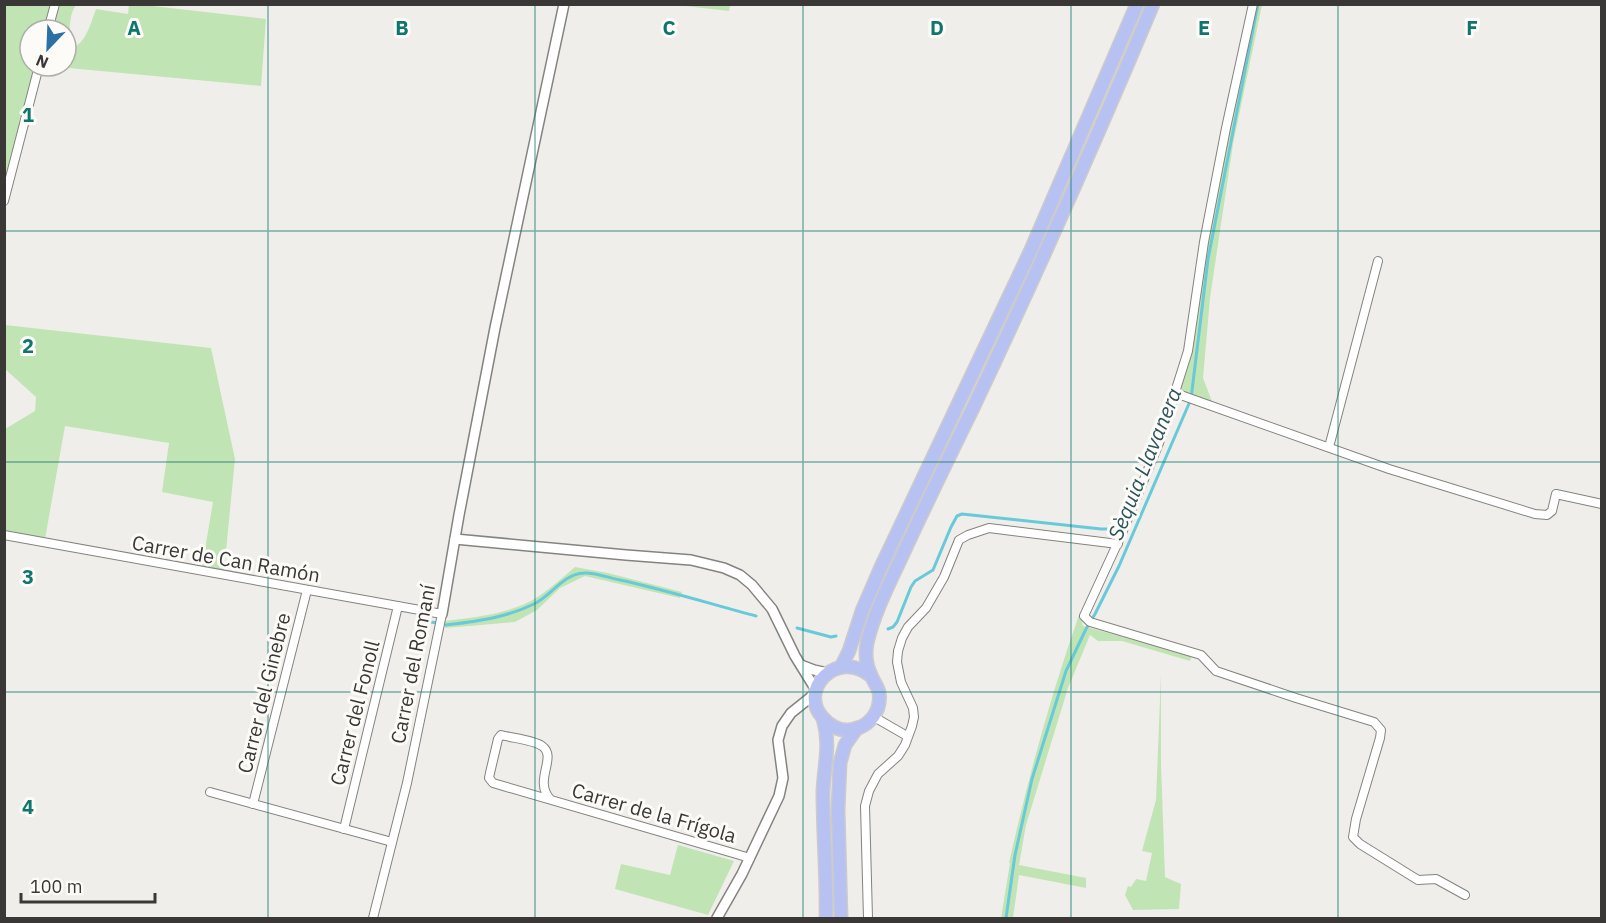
<svg xmlns="http://www.w3.org/2000/svg" width="1606" height="923" viewBox="0 0 1606 923" font-family="'IBM Plex Sans',sans-serif">
<style>
.green{fill:#c1e4b5}
.lines{fill:none;stroke-linecap:round;stroke-linejoin:round}
.stream{stroke:#68c9d9;stroke-width:3}
.minor-casing{stroke:#85837f;stroke-width:10}
.tertiary-casing{stroke:#85837f;stroke-width:12}
.primary-casing{stroke:#cccbcb;stroke-width:15}
.minor{stroke:#fff;stroke-width:8}
.tertiary{stroke:#fff;stroke-width:9}
.primary{stroke:#b7c2f2;stroke-width:12}
.grid{fill:none;stroke:#0f766e;stroke-width:1.5;stroke-opacity:0.55}
.labels{text-anchor:middle;stroke-width:6;stroke-linejoin:round;paint-order:stroke}
.street-label{font-size:20px;fill:#393837;stroke:#fdfbf7}
.water-label{font-size:21px;font-style:italic;fill:#29545c;stroke:#fdfbf7}
.grid-label{font-size:20px;text-anchor:middle;font-weight:bold;fill:#0f766e;stroke:#fdfbf7;stroke-width:6;stroke-linejoin:round;paint-order:stroke}
</style>
<rect width="100%" height="100%" fill="#f0eeea"/>
<!-- green -->
<g class="green">
<path d="M5 5H51L45 30H30V66H36L5 181Z"/>
<path d="M59 5H76C70 13 70 25 69 35L66 38V30H52Z"/>
<path d="M129 5H144L266 19 261 86 47 66H66V50C85 48 90 25 96 9L128 14Z"/>
<path d="M677 5 730 4V5L729 11Z"/>
<path d="M1256 5H1262L1233 144 1210 298 1203 378 1213 404 1179 391 1229 124Z"/>
<path d="M5 325 211 348 235 459 224 571 202 567 213 502 162 492 169 443 65 426 45 539 5 530V429L35 411 36 397 5 369Z"/>
<path d="M575 567 608 573 682 592 680 598 585 576 560 588 537 610 515 622 445 628V621C476 617 512 614 539 596 551 588 563 577 575 567Z"/>
<path d="M1080 612 1083 626 1192 656 1190 661 1122 641H1098L1090 635 1068 688 1026 825 1019 865 1086 878V888L1019 875 1013 918H1001L1010 863H1009C1028 778 1051 694 1080 612Z"/>
<path d="M1161 674V763L1165 877 1181 884 1179 909 1133 910 1125 895 1128 886 1131 887 1136 879 1146 881 1152 853 1142 851 1156 800Z"/>
<path d="M678 845 734 861 708 915 615 889 621 864 670 875Z"/>
</g>
<g class="lines">
<!-- stream -->
<g class="stream">
<path d="M425 621 437 623"/>
<path d="M446 625C478 621 505 618 534 604 551 596 563 574 584 573 593 572 610 578 620 580 666 590 711 604 756 616"/>
<path d="M797 628 831 637 836 636"/>
<path d="M888 629 893 627 897 622 911 587 915 581 933 570 951 527 957 516 962 514 1101 529H1115"/>
<path d="M1006 918 1015 855 1032 779 1066 671 1086 629 1095 614 1119 566 1191 399 1208 259 1258 4"/>
</g>
<!-- minor casing -->
<g class="minor-casing">
<g id="minor">
<path d="M1253 4 1226 128 1204 242 1188 351 1159 443 1119 540 1084 616 1090 622 1201 655 1216 671 1296 698 1374 722 1381 730 1380 738 1356 819 1353 837 1360 844 1418 880 1436 879 1465 895"/>
<path d="M48 30 55 4"/>
<path d="M4 201 39 66"/>
<path d="M1175 393 1389 469 1535 514 1547 515 1552 511 1556 494 1602 504"/>
<path d="M1329 447 1378 261"/>
<path d="M4 535 442 614 407 783 373 918"/>
<path d="M874 717 907 736"/>
<path d="M210 792 392 842"/>
<path d="M550 799C533 780 558 757 542 746 534 740 512 738 501 735L498 739 490 773 489 778 493 783 750 858"/>
<path d="M253 804 307 590"/>
<path d="M344 829 398 606"/>
<path d="M868 918 865 806 869 791 878 774 898 756 905 745 912 726 914 717 913 708 901 682 897 662 898 651 902 638 908 627 926 608 944 577 959 540 968 535 989 528 1118 544"/>
</g>
</g>
<!-- tertiary casing -->
<g class="tertiary-casing">
<g id="tertiary">
<path d="M455 539 626 555 691 560 724 568 740 575 752 585 772 609 795 656 816 690"/>
<path d="M442 614 459 515 495 328 564 4"/>
<path d="M801 665 814 670 828 673"/>
<path d="M717 918 742 874 779 796 783 778 778 740 782 726 791 713 816 693"/>
</g>
</g>
<!-- primary casing -->
<g class="primary-casing">
<g id="primary">
<path d="M841 667 849 651 862 611 881 567 1030 252 1137 4"/>
<path d="M871 676C837 648 797 690 823 718 829 725 839 731 848 730 868 729 882 712 879 692 877 685 873 681 871 675 866 665 865 654 867 643 874 613 889 584 902 556 925 506 949 457 973 408 1036 275 1096 140 1153 4"/>
<path d="M823 718C831 746 824 764 823 792 823 834 827 876 826 918"/>
<path d="M841 918 838 810 840 763 845 745 857 728"/>
</g>
</g>
<!-- minor -->
<use href="#minor" class="minor"/>
<!-- tertiary -->
<use href="#tertiary" class="tertiary"/>
<!-- primary -->
<use href="#primary" class="primary"/>
</g>
<!-- grid -->
<path class="grid" d="M268 4V918M535 4V918M803 4V918M1071 4V918M1338 4V918M4 231H1602M4 462H1602M4 692H1602"/>
<g class="labels">
<!-- street labels -->
<g class="street-label">
<text transform="translate(226 559) rotate(10)" y="7">Carrer de Can Ramón</text>
<text transform="translate(413 664) rotate(-79)" y="7">Carrer del Romaní</text>
<text transform="translate(264 693) rotate(-76)" y="7">Carrer del Ginebre</text>
<text transform="translate(355 713) rotate(-76)" y="7">Carrer del Fonoll</text>
<text transform="translate(654 813) rotate(16)" y="7">Carrer de la Frígola</text>
</g>
<!-- water labels -->
<g class="water-label">
<text transform="translate(1145 464) rotate(-68)" y="7">Sèquia Llavanera</text>
</g>
</g>
<g class="grid-label">
<text x="134" y="35">A</text>
<text x="402" y="35">B</text>
<text x="669" y="35">C</text>
<text x="937" y="35">D</text>
<text x="1204" y="35">E</text>
<text x="1472" y="35">F</text>
<text x="28" y="122">1</text>
<text x="28" y="353">2</text>
<text x="28" y="584">3</text>
<text x="28" y="814">4</text>
</g>
<!-- border -->
<rect width="1606" height="923" fill="none" stroke="#393837" stroke-width="12"/>
<!-- north arrow -->
<g transform="translate(48 48) rotate(203)"><circle r="28" fill="#fdfbf7" stroke="#afadaa" stroke-width="1.5"/>
<path d="M0-4.5L10 22L0 15L-10 22Z" fill="#2b71a5"/>
<text y="-9" font-size="16" font-weight="bold" text-anchor="middle" fill="#393837">N</text>
</g>
<!-- scale -->
<path d="M21 893v9h134v-9" fill="none" stroke="#393837" stroke-width="3"/>
<text x="30" y="893" font-size="18" fill="#393837" stroke="#fdfbf7" stroke-width="4.5" paint-order="stroke">100 m</text>
</svg>
